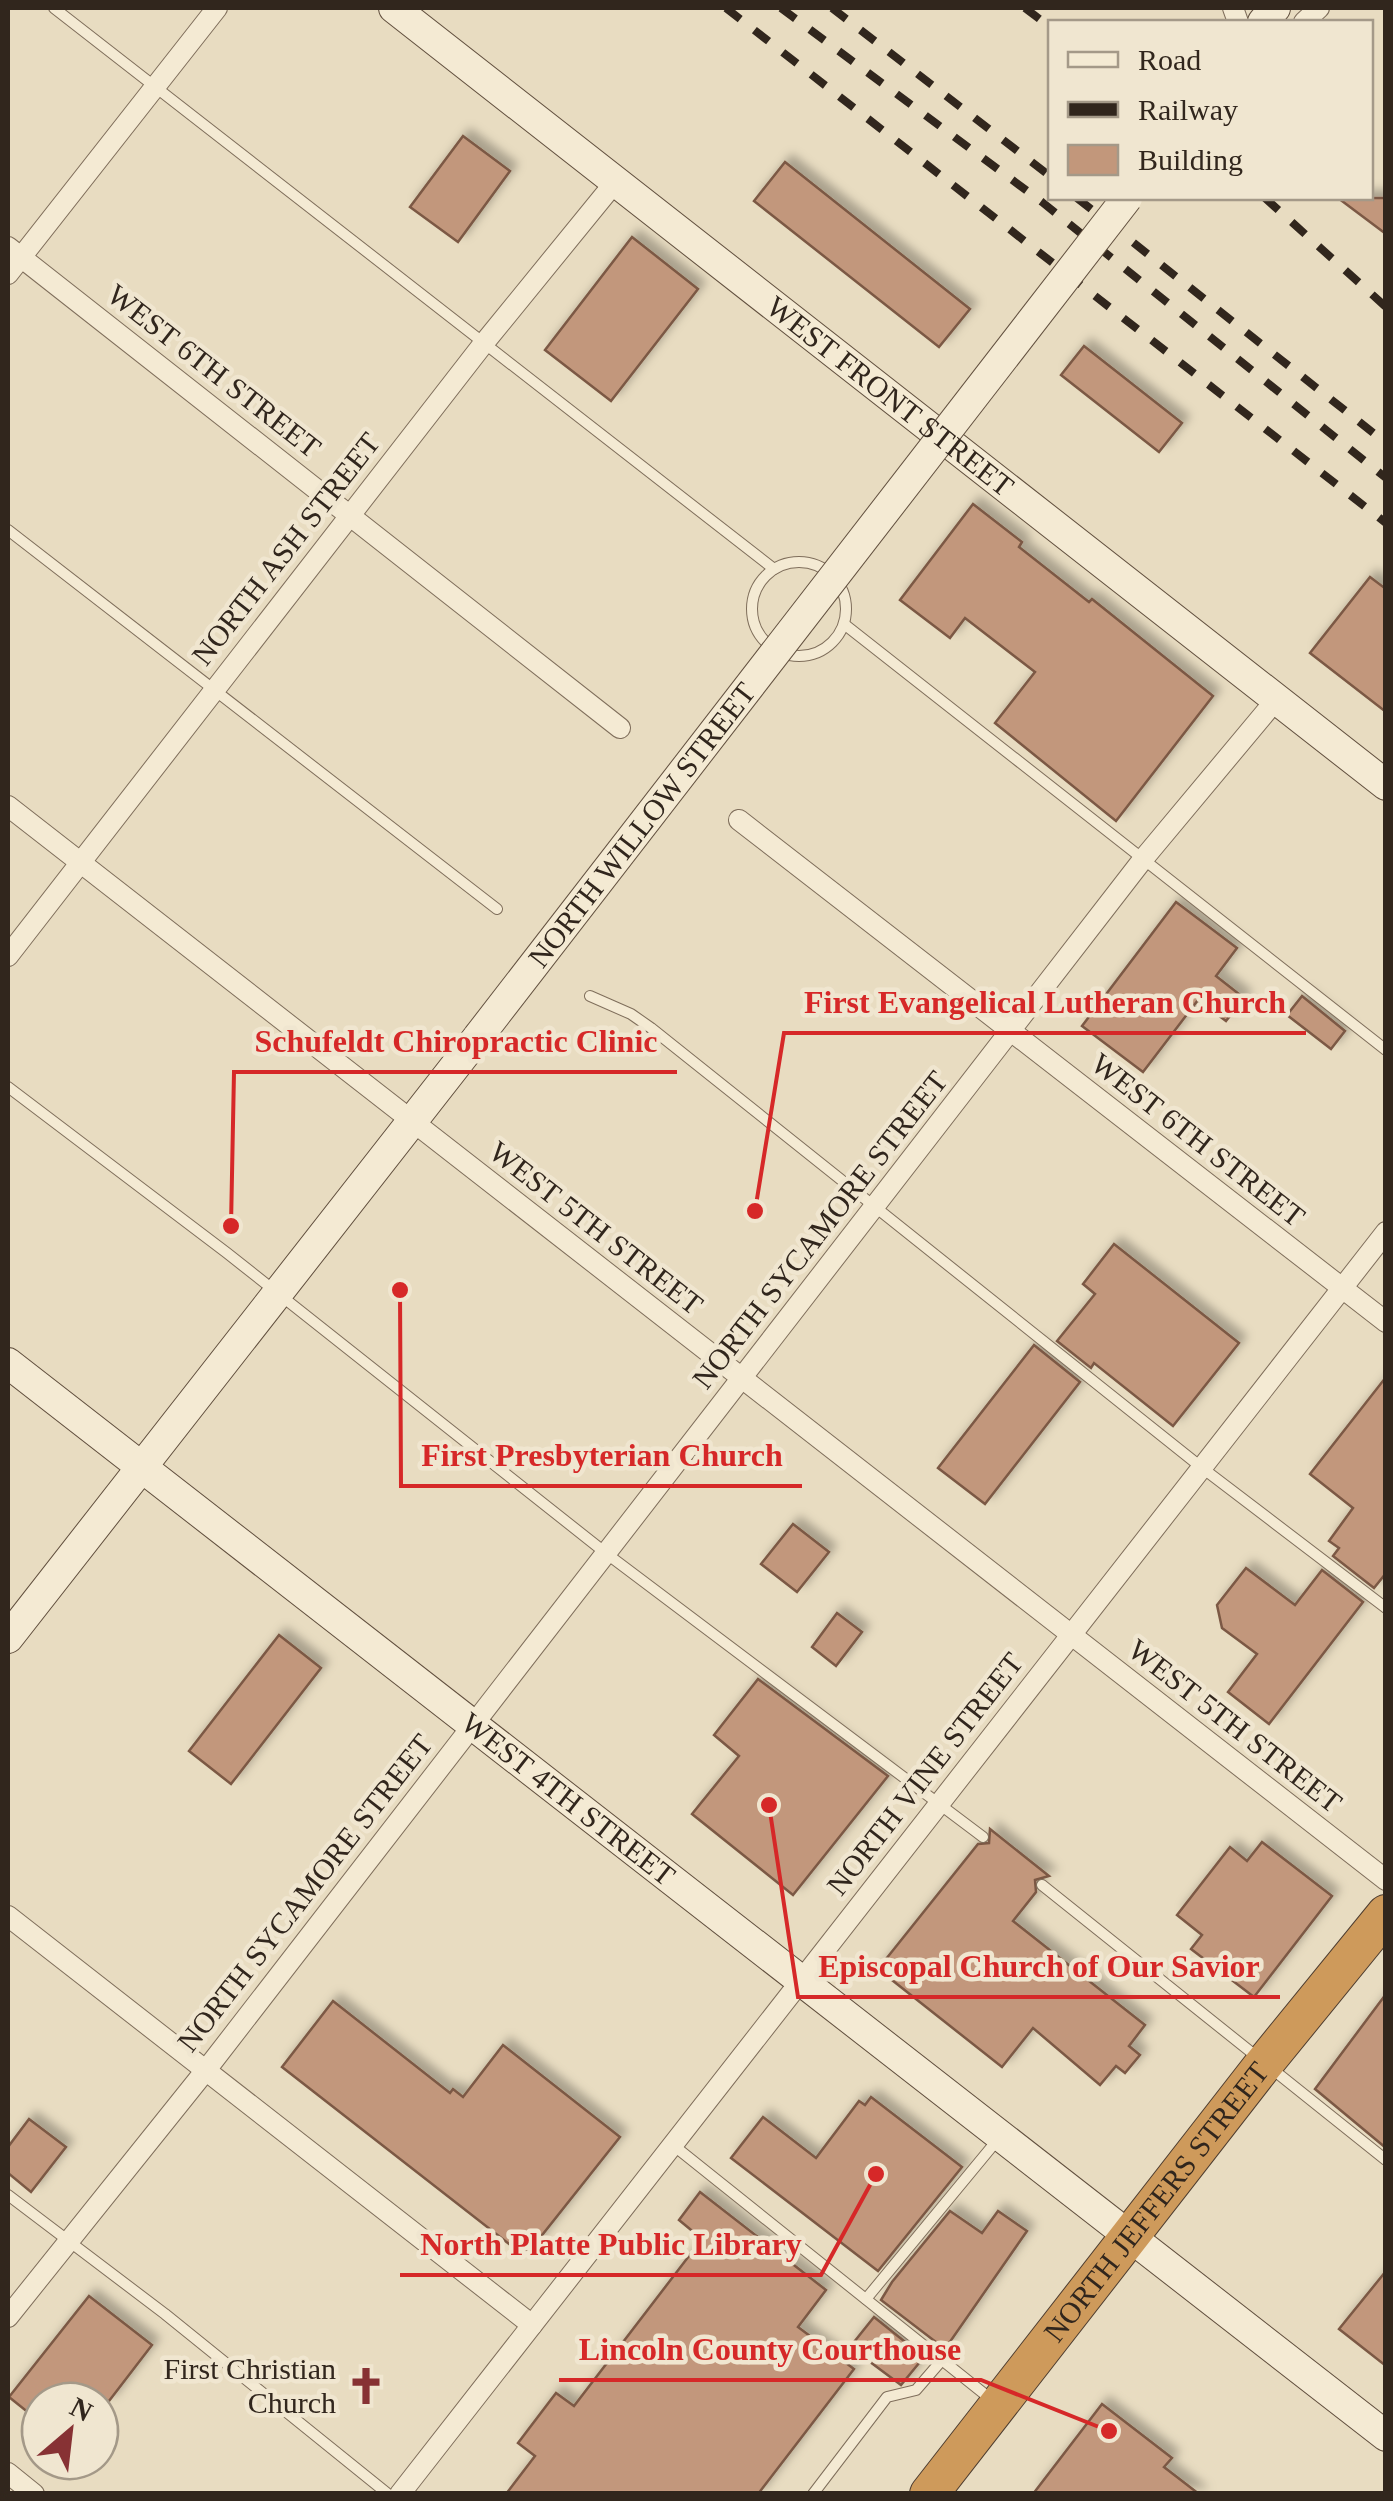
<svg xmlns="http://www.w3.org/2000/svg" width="1393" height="2501" viewBox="0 0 1393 2501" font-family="Georgia,serif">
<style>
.building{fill:#c2977b;stroke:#7b5944;stroke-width:2.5;filter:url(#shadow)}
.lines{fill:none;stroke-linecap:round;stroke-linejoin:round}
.lane-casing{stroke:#7f6e5b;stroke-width:12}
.street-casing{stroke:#7f6e5b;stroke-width:22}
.secondary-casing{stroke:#614f3e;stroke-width:32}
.highway-casing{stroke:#4d3c2f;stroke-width:40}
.lane{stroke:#f4ead3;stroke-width:10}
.street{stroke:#f4ead3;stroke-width:20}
.secondary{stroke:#f4ead3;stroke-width:30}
.highway{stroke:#ce9a5b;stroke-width:38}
.rail{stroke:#31261d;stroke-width:8;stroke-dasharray:18 18;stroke-linecap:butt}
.secondary-bridge-casing{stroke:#614f3e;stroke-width:32;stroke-linecap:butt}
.secondary-bridge{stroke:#f4ead3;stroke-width:30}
.labels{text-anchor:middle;stroke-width:9;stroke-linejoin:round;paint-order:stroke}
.street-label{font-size:30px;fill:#31261d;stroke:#f0e6d0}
.poi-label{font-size:30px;fill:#31261d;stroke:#f0e6d0;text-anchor:end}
.leader{fill:none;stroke:#d62828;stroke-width:4}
.callout-dot{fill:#d62828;stroke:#f0e6d0;stroke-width:4}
.callout-label{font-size:32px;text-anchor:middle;font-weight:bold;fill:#d62828;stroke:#f0e6d0;stroke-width:9;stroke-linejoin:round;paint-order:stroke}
</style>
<defs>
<filter id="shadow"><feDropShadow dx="7" dy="-7" stdDeviation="5" flood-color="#0004"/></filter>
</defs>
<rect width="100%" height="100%" fill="#e8dcc1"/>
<!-- building -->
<g class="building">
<path d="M463 136 510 171 458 242 410 207Z"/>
<path d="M785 162 970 309 939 347 754 201Z"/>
<path d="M1338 198H1386V234Z"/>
<path d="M632 237 698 289 611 401 545 350Z"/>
<path d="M1084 346 1182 423 1159 452 1061 375Z"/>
<path d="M973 504 1022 542 1019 547 1089 602 1092 599 1213 696 1116 821 995 723 1035 672 965 618 950 638 900 600Z"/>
<path d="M1370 577 1386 589V712L1310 653Z"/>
<path d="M1176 902 1237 948 1216 976 1244 998 1226 1021 1198 1000 1143 1072 1082 1026Z"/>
<path d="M1302 996 1345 1031 1331 1049 1287 1015Z"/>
<path d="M1114 1244 1239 1343 1173 1426 1094 1363 1091 1368 1057 1341 1095 1294 1083 1284Z"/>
<path d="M1034 1345 1080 1382 985 1504 938 1468Z"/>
<path d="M1386 1377V1573L1374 1588 1333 1556 1339 1548 1329 1541 1353 1508 1310 1474Z"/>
<path d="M793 1524 829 1552 797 1592 761 1564Z"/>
<path d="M1246 1568 1295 1605 1322 1570 1363 1602 1269 1724 1228 1692 1257 1654 1222 1628 1217 1605Z"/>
<path d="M837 1613 862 1632 836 1666 812 1647Z"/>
<path d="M279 1635 321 1668 231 1784 189 1751Z"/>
<path d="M758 1679 888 1776 793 1895 692 1814 739 1756 714 1735Z"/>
<path d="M990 1829 1049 1876 1035 1880 1036 1892 1013 1921 1145 2025 1129 2046 1140 2055 1125 2073 1116 2066 1100 2085 1033 2028 1002 2067 878 1969 978 1844 989 1843Z"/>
<path d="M1262 1842 1332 1896 1254 1997 1191 1949 1202 1935 1177 1915 1230 1847 1247 1861Z"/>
<path d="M1386 1994V2148L1315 2089Z"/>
<path d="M333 2001 450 2093 453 2089 463 2097 503 2045 620 2137 531 2249 518 2251 282 2067Z"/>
<path d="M871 2097 962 2167 878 2271 731 2158 763 2117 816 2158 859 2101 865 2105Z"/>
<path d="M29 2119 66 2147 31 2192 8 2173V2147Z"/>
<path d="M700 2192 826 2290 798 2327 854 2369 758 2494H506L535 2456 518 2443 556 2393 574 2406 702 2239 679 2220Z"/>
<path d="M950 2211 982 2233 998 2211 1027 2231 945 2349 881 2300 892 2282Z"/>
<path d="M1386 2271V2366L1339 2329Z"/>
<path d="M89 2296 152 2345 109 2401H40V2422L9 2397Z"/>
<path d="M874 2317 924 2357 901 2385 850 2347Z"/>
<path d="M1102 2404 1172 2458 1164 2467 1199 2494H1033Z"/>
</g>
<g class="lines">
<!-- lane casing -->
<g class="lane-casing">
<g id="lane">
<path d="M54 8 774 569"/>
<path d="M8 530 497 909"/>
<circle cx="799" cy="609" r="47"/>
<path d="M844 624 1386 1050"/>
<path d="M590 996 631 1014 651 1028 1201 1467 1386 1608"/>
<path d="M8 1087 227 1253 607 1554 983 1837"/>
<path d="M1042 1885 1386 2160"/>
<path d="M673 2145 992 2400"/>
<path d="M8 2195 165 2314 388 2494"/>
<path d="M866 2299 999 2138"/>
<path d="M813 2494 887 2397 916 2390 942 2360"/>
</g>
</g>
<!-- street casing -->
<g class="street-casing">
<g id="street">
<path d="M1233 8 1238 22"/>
<path d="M1304 22 1319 8"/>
<path d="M8 247 620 728"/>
<path d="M8 274 217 8"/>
<path d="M8 806 1386 1880"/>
<path d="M739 820 1386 1322"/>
<path d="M8 956 484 343 616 181"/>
<path d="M8 1916 532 2325"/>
<path d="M8 2317 206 2070 1144 858 1275 701"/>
<path d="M8 2473 34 2494"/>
<path d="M400 2494 1386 1232"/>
</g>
</g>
<!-- secondary casing -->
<g class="secondary-casing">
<g id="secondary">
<path id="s1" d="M394 8 1386 785"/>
<path d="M1263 22 1275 8"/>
<path id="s2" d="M8 1363 1386 2436"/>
<path d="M8 1638 478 1037"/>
</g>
</g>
<!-- highway casing -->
<g class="highway-casing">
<g id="highway">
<path id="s3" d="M929 2494 1263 2065 1386 1914"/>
</g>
</g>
<!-- lane -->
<use href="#lane" class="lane"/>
<!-- street -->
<use href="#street" class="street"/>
<!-- secondary -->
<use href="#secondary" class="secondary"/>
<!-- highway -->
<use href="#highway" class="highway"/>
<!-- rail -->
<g class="rail">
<path d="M726 8 1386 523"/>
<path d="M781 8 1042 202 1386 478"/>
<path d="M832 8 1050 176"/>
<path d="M1025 8 1050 27"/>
<path d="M1077 198 1386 443"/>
<path d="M1265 198 1386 307"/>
</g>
<!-- secondary-bridge casing -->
<g class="secondary-bridge-casing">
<g id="secondary-bridge">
<path id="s4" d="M478 1037 1127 198"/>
</g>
</g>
<!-- secondary-bridge -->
<use href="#secondary-bridge" class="secondary-bridge"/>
</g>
<!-- icons -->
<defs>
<g id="church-bare" transform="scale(3)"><path d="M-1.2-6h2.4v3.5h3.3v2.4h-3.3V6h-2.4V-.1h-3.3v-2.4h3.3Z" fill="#873234" stroke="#f0e6d0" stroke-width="2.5" paint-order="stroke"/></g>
</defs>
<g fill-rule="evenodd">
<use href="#church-bare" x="366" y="2386"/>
</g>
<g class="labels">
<!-- street labels -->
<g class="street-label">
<text transform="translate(214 371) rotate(38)" y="10">WEST 6TH STREET</text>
<text dy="10" stroke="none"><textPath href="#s1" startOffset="630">WEST FRONT STREET</textPath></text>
<text transform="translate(286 549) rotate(-52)" y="10">NORTH ASH STREET</text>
<text dy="10" stroke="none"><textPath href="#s4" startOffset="268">NORTH WILLOW STREET</textPath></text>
<text transform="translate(1198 1140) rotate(38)" y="10">WEST 6TH STREET</text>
<text transform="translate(596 1228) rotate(38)" y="10">WEST 5TH STREET</text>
<text transform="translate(820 1230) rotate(-52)" y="10">NORTH SYCAMORE STREET</text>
<text transform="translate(1235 1726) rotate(38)" y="10">WEST 5TH STREET</text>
<text transform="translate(925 1774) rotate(-52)" y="10">NORTH VINE STREET</text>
<text dy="10" stroke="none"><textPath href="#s2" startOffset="710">WEST 4TH STREET</textPath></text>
<text transform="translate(305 1893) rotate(-52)" y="10">NORTH SYCAMORE STREET</text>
<text dy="10" stroke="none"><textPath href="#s3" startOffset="370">NORTH JEFFERS STREET</textPath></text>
</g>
<!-- poi labels -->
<g class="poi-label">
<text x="336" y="2379">First Christian<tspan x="336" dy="34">Church</tspan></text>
</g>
</g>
<!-- callouts -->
<path class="leader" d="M755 1211L784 1033H1306M231 1226L234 1072H677M400 1290L401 1486H802M769 1805L798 1997H1280M876 2174L821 2275H400M1109 2431L981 2380H559"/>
<g class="callout-dot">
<circle cx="755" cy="1211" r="10"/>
<circle cx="231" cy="1226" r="10"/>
<circle cx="400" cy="1290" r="10"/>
<circle cx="769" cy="1805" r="10"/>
<circle cx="876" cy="2174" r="10"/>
<circle cx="1109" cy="2431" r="10"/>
</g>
<g class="callout-label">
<text x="1045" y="1013">First Evangelical Lutheran Church</text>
<text x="456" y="1052">Schufeldt Chiropractic Clinic</text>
<text x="602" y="1466">First Presbyterian Church</text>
<text x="1039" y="1977">Episcopal Church of Our Savior</text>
<text x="611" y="2255">North Platte Public Library</text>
<text x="770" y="2360">Lincoln County Courthouse</text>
</g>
<!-- border -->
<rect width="1393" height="2501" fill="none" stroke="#31261d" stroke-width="20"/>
<!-- legend -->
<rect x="1048" y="20" width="325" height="180" fill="#f0e6d0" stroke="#a49988" stroke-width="2.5"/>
<rect x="1068" y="52" width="50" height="15" fill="#f4ead3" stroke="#a49988" stroke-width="2.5"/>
<text x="1138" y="70" font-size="30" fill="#31261d">Road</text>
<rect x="1068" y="102" width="50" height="15" fill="#31261d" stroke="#a49988" stroke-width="2.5"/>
<text x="1138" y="120" font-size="30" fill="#31261d">Railway</text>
<rect x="1068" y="145" width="50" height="30" fill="#c2977b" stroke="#a49988" stroke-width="2.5"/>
<text x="1138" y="170" font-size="30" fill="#31261d">Building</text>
<!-- north arrow -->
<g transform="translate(70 2431) rotate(28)"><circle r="48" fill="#f0e6d0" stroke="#a49988" stroke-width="2.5"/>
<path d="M0-8L18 38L0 25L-18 38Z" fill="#873234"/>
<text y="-15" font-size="28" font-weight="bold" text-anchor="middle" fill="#31261d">N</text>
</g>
</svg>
